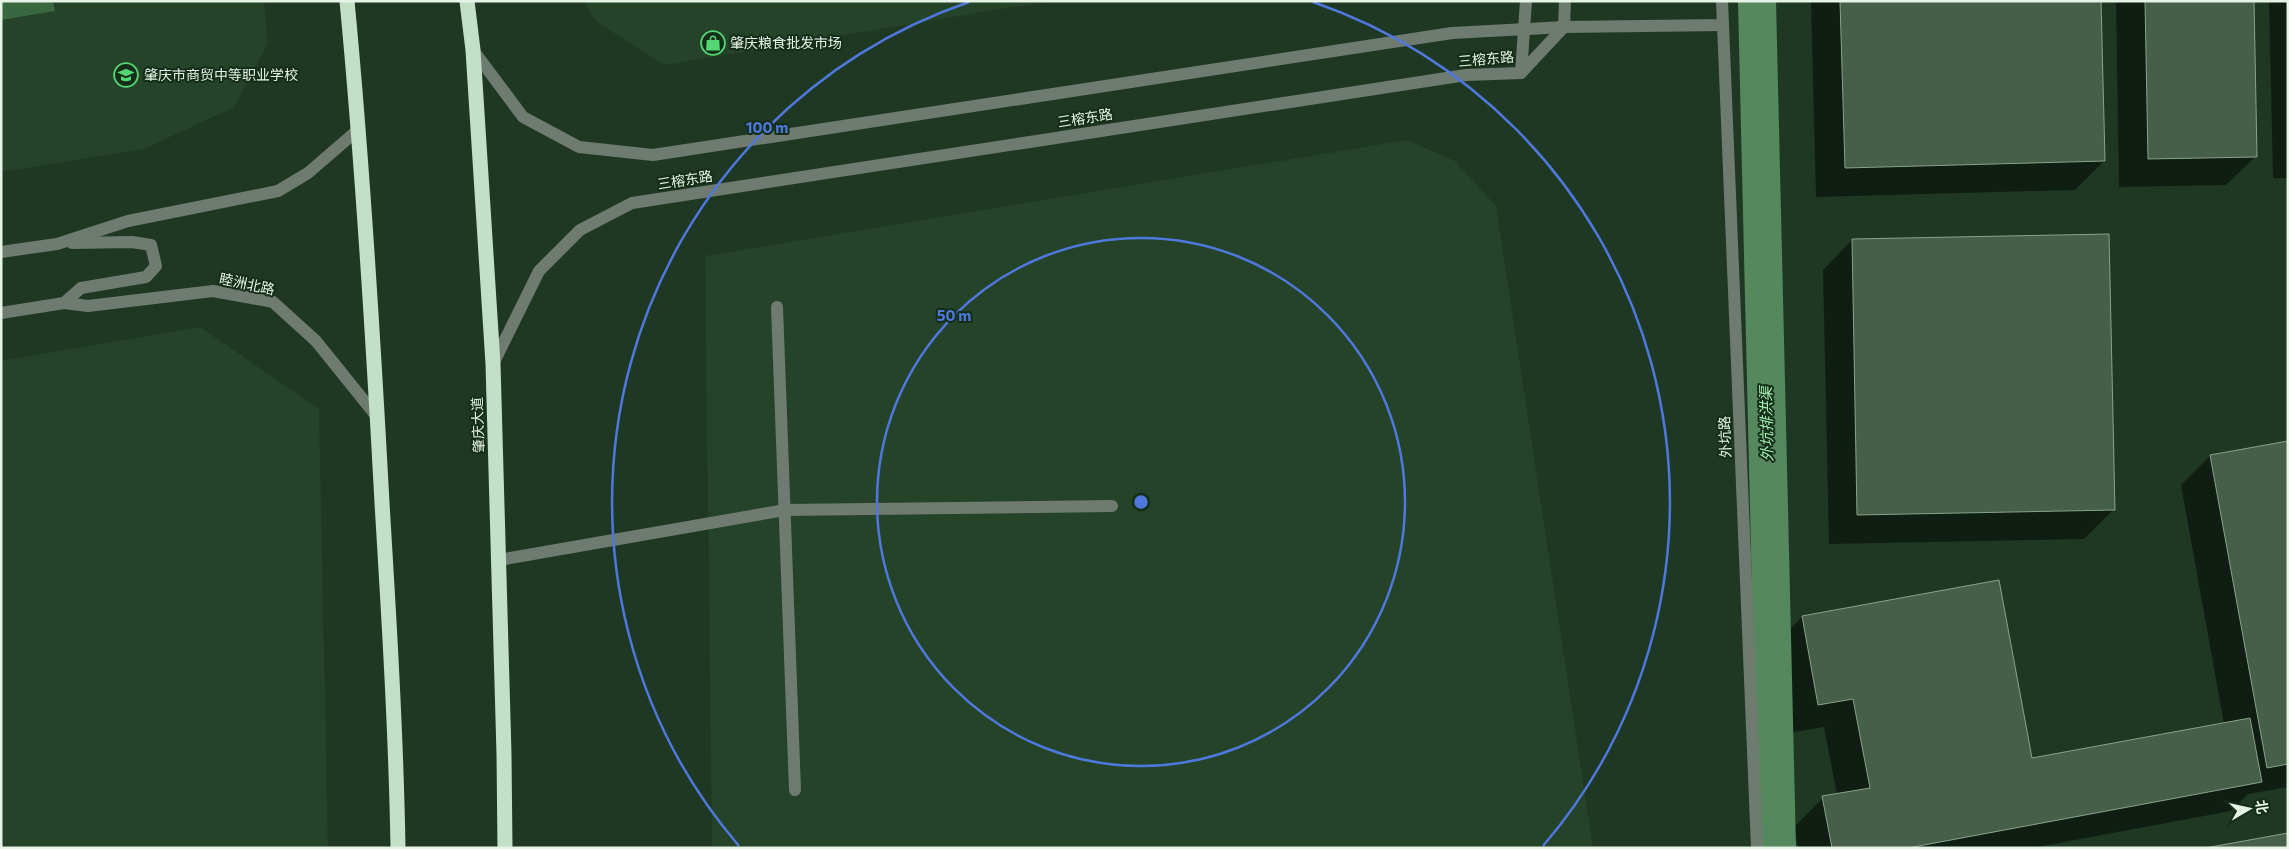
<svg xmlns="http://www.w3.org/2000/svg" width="2289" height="849" viewBox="0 0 2289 849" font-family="Commissioner,'Noto Sans SC',sans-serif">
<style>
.built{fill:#244329}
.green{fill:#386740}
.shadow{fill:#0007}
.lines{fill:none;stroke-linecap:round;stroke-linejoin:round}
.canal{stroke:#56885e;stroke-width:38}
.building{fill:#455f48;stroke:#88a48b}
.minor{stroke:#6f7b70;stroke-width:12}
.highway{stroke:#c2e0c6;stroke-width:15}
.ring{fill:none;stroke:#4f78dc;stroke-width:2.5}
.labels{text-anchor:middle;stroke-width:4;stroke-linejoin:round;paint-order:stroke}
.poi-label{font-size:14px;fill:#e5f4e6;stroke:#152e1a;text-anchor:start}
.street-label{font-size:14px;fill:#e5f4e6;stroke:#152e1a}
.water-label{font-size:15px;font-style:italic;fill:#a7f2b2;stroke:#152e1a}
.centre{fill:#4f78dc;stroke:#152e1a;stroke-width:2.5}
.ring-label{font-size:15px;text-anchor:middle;font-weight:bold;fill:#4f78dc;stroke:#152e1a;stroke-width:4;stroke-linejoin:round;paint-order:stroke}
</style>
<rect width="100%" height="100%" fill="#1f3823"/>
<!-- built -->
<g class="built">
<path d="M1 1H264L268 43 234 107 144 149 1 172Z"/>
<path d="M584 1H1050L664 65 597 22Z"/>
<path d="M1407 140 1455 161 1496 206 1593 848H712L705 256Z"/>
<path d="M200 327 319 409 328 848H1V361Z"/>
</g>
<!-- green -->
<path class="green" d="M1 1H53L55 11 1 20Z"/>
<!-- shadow -->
<g class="shadow">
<path d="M1811 1H2100L2104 161 2075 190 1816 197Z"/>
<path d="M2116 1H2253L2256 156 2226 185 2119 187Z"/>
<path d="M2269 1H2288V178H2273Z"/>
<path d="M1852 240 2114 509 2084 539 1829 544 1823 270Z"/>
<path d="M2288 442V787L2248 794 2231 811 2032 848H1798L1794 827 1823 798 1837 795 1824 727 1789 733 1773 646 1802 617 2031 759 2224 724 2181 485 2210 456Z"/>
</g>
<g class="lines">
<!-- canal -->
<path class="canal" d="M1757 1 1777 848"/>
</g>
<!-- building -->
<g class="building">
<path d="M1840 1H2101L2105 161 1845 168Z"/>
<path d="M2145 1H2254L2257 157 2148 159Z"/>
<path d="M2109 234 2115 510 1857 515 1852 239Z"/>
<path d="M2288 441V764L2267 768 2210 455Z"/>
<path d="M1999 580 2032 758 2250 718 2262 782 1908 848H1832L1822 796 1870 788 1853 699 1818 705 1802 616Z"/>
<path d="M2288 833V848H2205Z"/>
</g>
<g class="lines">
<!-- minor -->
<g class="minor">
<path d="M1723 25 1757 848"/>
<path d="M1564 27 1565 1"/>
<path d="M473 50 523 117 579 147 653 155 1452 33 1564 27 1723 25 1722 1"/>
<path d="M1521 73 1526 1"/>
<path d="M1 252 57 244 128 221 278 191 308 173 359 129"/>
<path d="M64 303 81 288 146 277 156 266 151 245 132 242 72 243"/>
<path d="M777 307 795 790"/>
<path d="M1 313 64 303 88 306 213 291 273 302 316 341 378 418"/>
<path d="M493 364 539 271 580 230 632 203 1466 75 1521 73 1564 27"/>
<path d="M499 560 785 510 1112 506"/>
</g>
<!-- highway -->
<g class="highway">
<path d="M347 1C363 168 373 335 382 503 389 618 396 733 398 848"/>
<path d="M467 1 473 50 493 364 504 754 505 848"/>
</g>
</g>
<!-- distance rings -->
<g class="ring">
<circle cx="1141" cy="502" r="264"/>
<path d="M739 846A529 529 0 0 1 969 2M1313 2A529 529 0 0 1 1543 846"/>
</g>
<!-- icons -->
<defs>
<g id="shop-ring" transform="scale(1.25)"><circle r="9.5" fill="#152e1a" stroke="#54d672" stroke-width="1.5"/><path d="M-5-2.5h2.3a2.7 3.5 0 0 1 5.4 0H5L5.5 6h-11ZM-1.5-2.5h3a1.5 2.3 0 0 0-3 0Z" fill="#54d672"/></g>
<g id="school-ring" transform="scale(1.25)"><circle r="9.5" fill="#152e1a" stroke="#54d672" stroke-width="1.5"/><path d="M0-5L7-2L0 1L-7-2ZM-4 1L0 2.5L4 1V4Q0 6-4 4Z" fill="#54d672"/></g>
</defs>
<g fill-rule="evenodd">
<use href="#shop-ring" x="713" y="43"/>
<use href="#school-ring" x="126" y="75"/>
</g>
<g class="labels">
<!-- poi labels -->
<g class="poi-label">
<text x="730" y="48">肇庆粮食批发市场</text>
<text x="144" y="80">肇庆市商贸中等职业学校</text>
</g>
<!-- street labels -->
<g class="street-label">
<text transform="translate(1486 59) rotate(-5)" y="5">三榕东路</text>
<text transform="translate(1085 118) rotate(-9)" y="5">三榕东路</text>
<text transform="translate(685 180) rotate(-9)" y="5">三榕东路</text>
<text transform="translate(247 284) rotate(12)" y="5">睦洲北路</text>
<text transform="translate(478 425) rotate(-92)" y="5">肇庆大道</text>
<text transform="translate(1725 437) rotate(-92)" y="5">外坑路</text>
</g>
<!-- water labels -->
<g class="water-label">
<text transform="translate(1767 424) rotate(-91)" y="5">外坑排洪渠</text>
</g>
</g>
<circle cx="1141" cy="502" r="8" class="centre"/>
<g class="ring-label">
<text x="767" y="133">100 m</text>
<text x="954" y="321">50 m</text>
</g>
<!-- border -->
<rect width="2289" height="849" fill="none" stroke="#e5f4e6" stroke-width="5"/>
<!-- north arrow -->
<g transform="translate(2249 809) rotate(81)" stroke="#152e1a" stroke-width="4" paint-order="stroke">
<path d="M0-4L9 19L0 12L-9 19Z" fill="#e5f4e6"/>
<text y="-8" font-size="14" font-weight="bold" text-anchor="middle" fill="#e5f4e6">北</text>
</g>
</svg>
